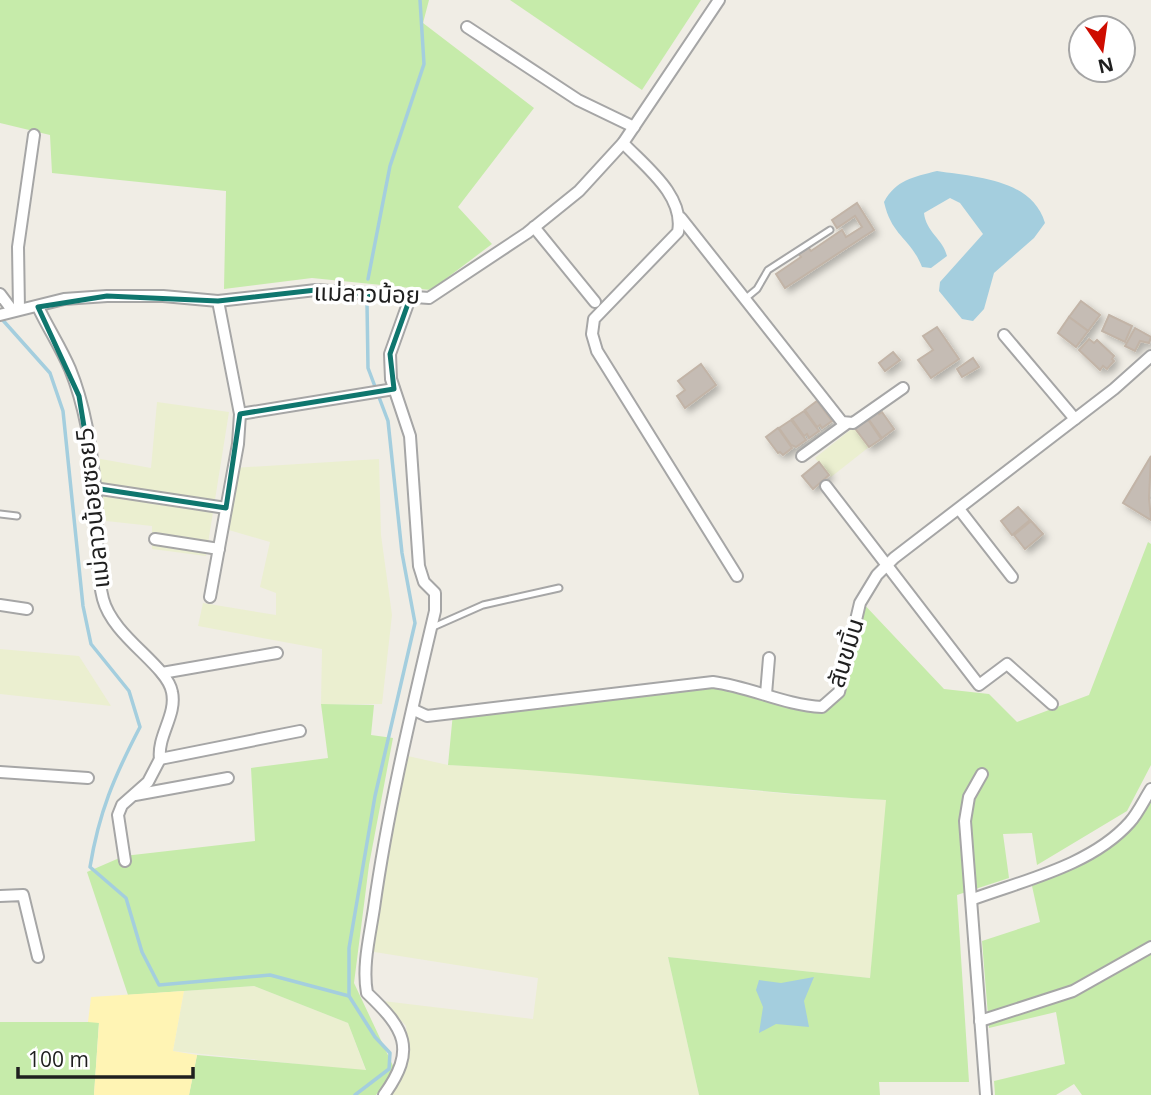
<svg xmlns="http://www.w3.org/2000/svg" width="1151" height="1095" viewBox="0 0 1151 1095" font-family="'Open Sans','Noto Sans Thai',sans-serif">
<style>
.farmland{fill:#ebefd0}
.grass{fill:#c6ebaa}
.sand{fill:#fff4b4}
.water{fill:#a4cede}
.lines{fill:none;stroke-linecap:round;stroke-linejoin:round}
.stream{stroke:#a4cede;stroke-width:3.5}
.building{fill:#c5bcb4;stroke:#c2b4a7;stroke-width:2;filter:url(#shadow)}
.service-casing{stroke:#a6a6a6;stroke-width:9}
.minor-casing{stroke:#a6a6a6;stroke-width:14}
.service{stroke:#fff;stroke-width:5}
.minor{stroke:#fff;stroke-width:10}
.marked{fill:none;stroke:#0f766e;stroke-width:5;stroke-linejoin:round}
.labels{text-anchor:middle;stroke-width:7;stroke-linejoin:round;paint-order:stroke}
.street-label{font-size:24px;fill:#1f1f1f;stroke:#fff}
</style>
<defs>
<filter id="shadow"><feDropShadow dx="4" dy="4" stdDeviation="3.5" flood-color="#0004"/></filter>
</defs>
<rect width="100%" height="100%" fill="#f0ede5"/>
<!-- farmland -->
<g class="farmland">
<path d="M157 402 229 412 206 556 152 549V526L97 520 90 457 151 468Z"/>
<path d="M854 427 869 447 831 477 815 458Z"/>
<path d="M379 459 381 535 392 615 382 704H321L322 649 198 626 203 603 276 615V593L260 587 270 542 222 528 233 468Z"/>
<path d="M0 649 79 656 111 706 0 694Z"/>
<path d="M403 755 448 765 536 769 798 795 887 800 870 978 668 957 699 1095H390L409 1060 406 1026 383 1001 533 1019 538 978 368 951Z"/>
<path d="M254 986 348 1023 366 1071 173 1051 184 991Z"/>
</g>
<!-- grass -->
<g class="grass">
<path d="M0 0H429L423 23 534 108 458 207 492 244 431 290 312 278 224 289 226 191 52 173 50 135 0 123Z"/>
<path d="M510 0H701L642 90Z"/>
<path d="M1148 542 1151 544V765L1127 811 1037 865 1032 833 1003 834 1009 878 957 895 969 1082H879L880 1095H699L668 957 870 978 886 800C740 792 594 772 448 765L453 713 713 682 822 707 839 692 859 599 944 689 989 694 1017 722 1089 695Z"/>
<path d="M321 704 374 705 371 735 393 738 369 865 354 983 395 1070 376 1095H189L197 1055 366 1070 348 1023 254 986 128 995 87 872 124 856 255 841 251 768 328 758Z"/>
<path d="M1151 799V1095H1082L1074 1084 1056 1095H995L994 1081 1065 1064 1056 1012 989 1028 982 941 1040 922 1032 886 1097 855 1147 807Z"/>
<path d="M0 1022H99L94 1095H0Z"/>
</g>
<!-- sand -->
<path class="sand" d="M184 991 173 1051 197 1055 189 1095H94L99 1023 88 1022 91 997Z"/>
<!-- water -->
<g class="water">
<path d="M937 171C976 177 1032 179 1045 223L1034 238 994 273 984 309 973 321 962 319 939 291 940 282 983 234 960 203 950 198 924 213C926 232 943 239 947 256L931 268 922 267C910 237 892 237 884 202 896 180 913 177 937 171Z"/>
<path d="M814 977 804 1001 809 1027 776 1024 759 1033 763 1007 756 990 759 980 781 983Z"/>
</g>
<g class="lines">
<!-- stream -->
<g class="stream">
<path d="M368 279 390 166 424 64 420 0"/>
<path d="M0 317 50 373 63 411 83 606 91 644 129 691 140 727C114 777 99 812 90 867L126 898 142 952 159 985 270 975 349 996"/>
<path d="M355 1095 389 1069 390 1053 375 1037 349 996V948L375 796 415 623 402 553 388 421 368 368 367 303"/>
</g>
</g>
<!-- building -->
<g class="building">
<path d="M857 203 874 230 785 288 776 274 801 257 798 253 808 247 811 251 842 230 846 237 862 227 855 216 837 228 832 220Z"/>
<path d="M1081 301 1100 315 1088 331 1069 317Z"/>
<path d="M1109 315 1132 326 1125 342 1102 331Z"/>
<path d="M1069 317 1088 331 1076 347 1058 333Z"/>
<path d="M937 327 959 359 931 378 918 360 933 350 923 336Z"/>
<path d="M1135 328 1151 337 1149 343 1140 341 1135 351 1125 346Z"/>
<path d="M1089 339 1094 343 1097 340 1114 356 1112 359 1114 361 1107 369 1103 366 1100 370 1079 350Z"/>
<path d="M893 352 900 360 885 371 879 363Z"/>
<path d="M973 358 979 367 962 377 957 369Z"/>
<path d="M701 364 716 385 685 408 677 396 685 390 678 381Z"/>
<path d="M817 401 832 421 822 428 820 425 817 427 805 410Z"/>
<path d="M804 411 819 431 809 438 807 434 804 436 792 419Z"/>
<path d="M877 411 879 414 882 412 894 429 882 438 867 417Z"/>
<path d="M791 420 806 440 796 447 791 445 779 428Z"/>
<path d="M864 420 869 421 881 439 869 447 854 427Z"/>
<path d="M778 428 792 448 783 455 780 452 778 453 766 437Z"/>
<path d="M1151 456 1149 498 1151 520 1123 503Z"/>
<path d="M819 462 829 475 813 489 802 476Z"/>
<path d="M1018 507 1030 520 1012 535 1001 521Z"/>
<path d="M1031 521 1043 534 1025 549 1014 535Z"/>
</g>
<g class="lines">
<!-- service casing -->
<g class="service-casing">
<g id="service">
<path d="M746 298 757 289 768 270 830 230"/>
<path d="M0 514 17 516"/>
<path d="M431 628 483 605 559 588"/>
</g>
</g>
<!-- minor casing -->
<g class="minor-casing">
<g id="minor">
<path d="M467 27 578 100 634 127"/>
<path d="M623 143C646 167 685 196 678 232L594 319 592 334 597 351 737 576"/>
<path d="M681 218 842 422 853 423 903 388"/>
<path d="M534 227 595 302"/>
<path d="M0 294 12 310"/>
<path d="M38 307C48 328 61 348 70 369 86 408 93 457 96 499 98 532 95 567 103 599 113 637 167 665 172 692 177 715 157 736 160 759L300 731"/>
<path d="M19 309 18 247 34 135"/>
<path d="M0 315 64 299 107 296H163L218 301 316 290 429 298 527 233 579 191 623 143 719 0"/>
<path d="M1004 335 1075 419"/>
<path d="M240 414 394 389"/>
<path d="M802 456 846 424"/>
<path d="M826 486 979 685 1007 664 1052 704"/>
<path d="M94 488 226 508"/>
<path d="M959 509 1012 577"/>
<path d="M155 539 219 549"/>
<path d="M210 597 238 444 240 414 218 301"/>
<path d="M0 605 27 609"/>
<path d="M162 673 277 653"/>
<path d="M766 694 769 658"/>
<path d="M414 710 427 716 713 682C751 687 784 705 822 707L839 692 860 603 877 575 894 558 1114 389 1151 356"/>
<path d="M0 772 88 778"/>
<path d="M982 774 969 797 965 821 986 1095"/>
<path d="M135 795 228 778"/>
<path d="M125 861 118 815 122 805 148 782 160 759"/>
<path d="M0 896 23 895 38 957"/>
<path d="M973 899C1025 880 1092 865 1130 822 1138 813 1144 800 1151 789"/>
<path d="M980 1021 1073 991 1151 947"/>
<path d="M384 1095C417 1049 405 1029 367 993 362 966 370 935 374 908 388 808 412 709 435 611V593L424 582 419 566 410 436 391 379 390 354 410 298"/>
</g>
</g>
<!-- service -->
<use href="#service" class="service"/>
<!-- minor -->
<use href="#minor" class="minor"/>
</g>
<!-- marked area -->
<path class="marked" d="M316 290 410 298 390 354 394 389 240 414 226 508 94 488 79 396 38 307 107 296 218 301Z"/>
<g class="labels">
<!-- street labels -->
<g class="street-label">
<text transform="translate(367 294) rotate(2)" y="8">แม่ลาวน้อย</text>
<text transform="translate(93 508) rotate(-96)" y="8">แม่ลาวน้อยซอย5</text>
<text transform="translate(846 653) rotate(-73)" y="8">สันขมิ้น</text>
</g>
</g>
<!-- north arrow -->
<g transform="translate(1102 49) rotate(167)"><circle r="33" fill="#ffffff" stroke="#a5a5a5" stroke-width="2"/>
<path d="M0-5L12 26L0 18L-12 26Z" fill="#ce0c00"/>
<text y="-10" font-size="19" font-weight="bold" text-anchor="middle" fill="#1f1f1f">N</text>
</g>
<!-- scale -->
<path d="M18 1067v10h175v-10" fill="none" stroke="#1f1f1f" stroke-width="3.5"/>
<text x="28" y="1067" font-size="21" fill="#1f1f1f" stroke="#ffffff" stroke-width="5" paint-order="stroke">100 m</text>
</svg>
